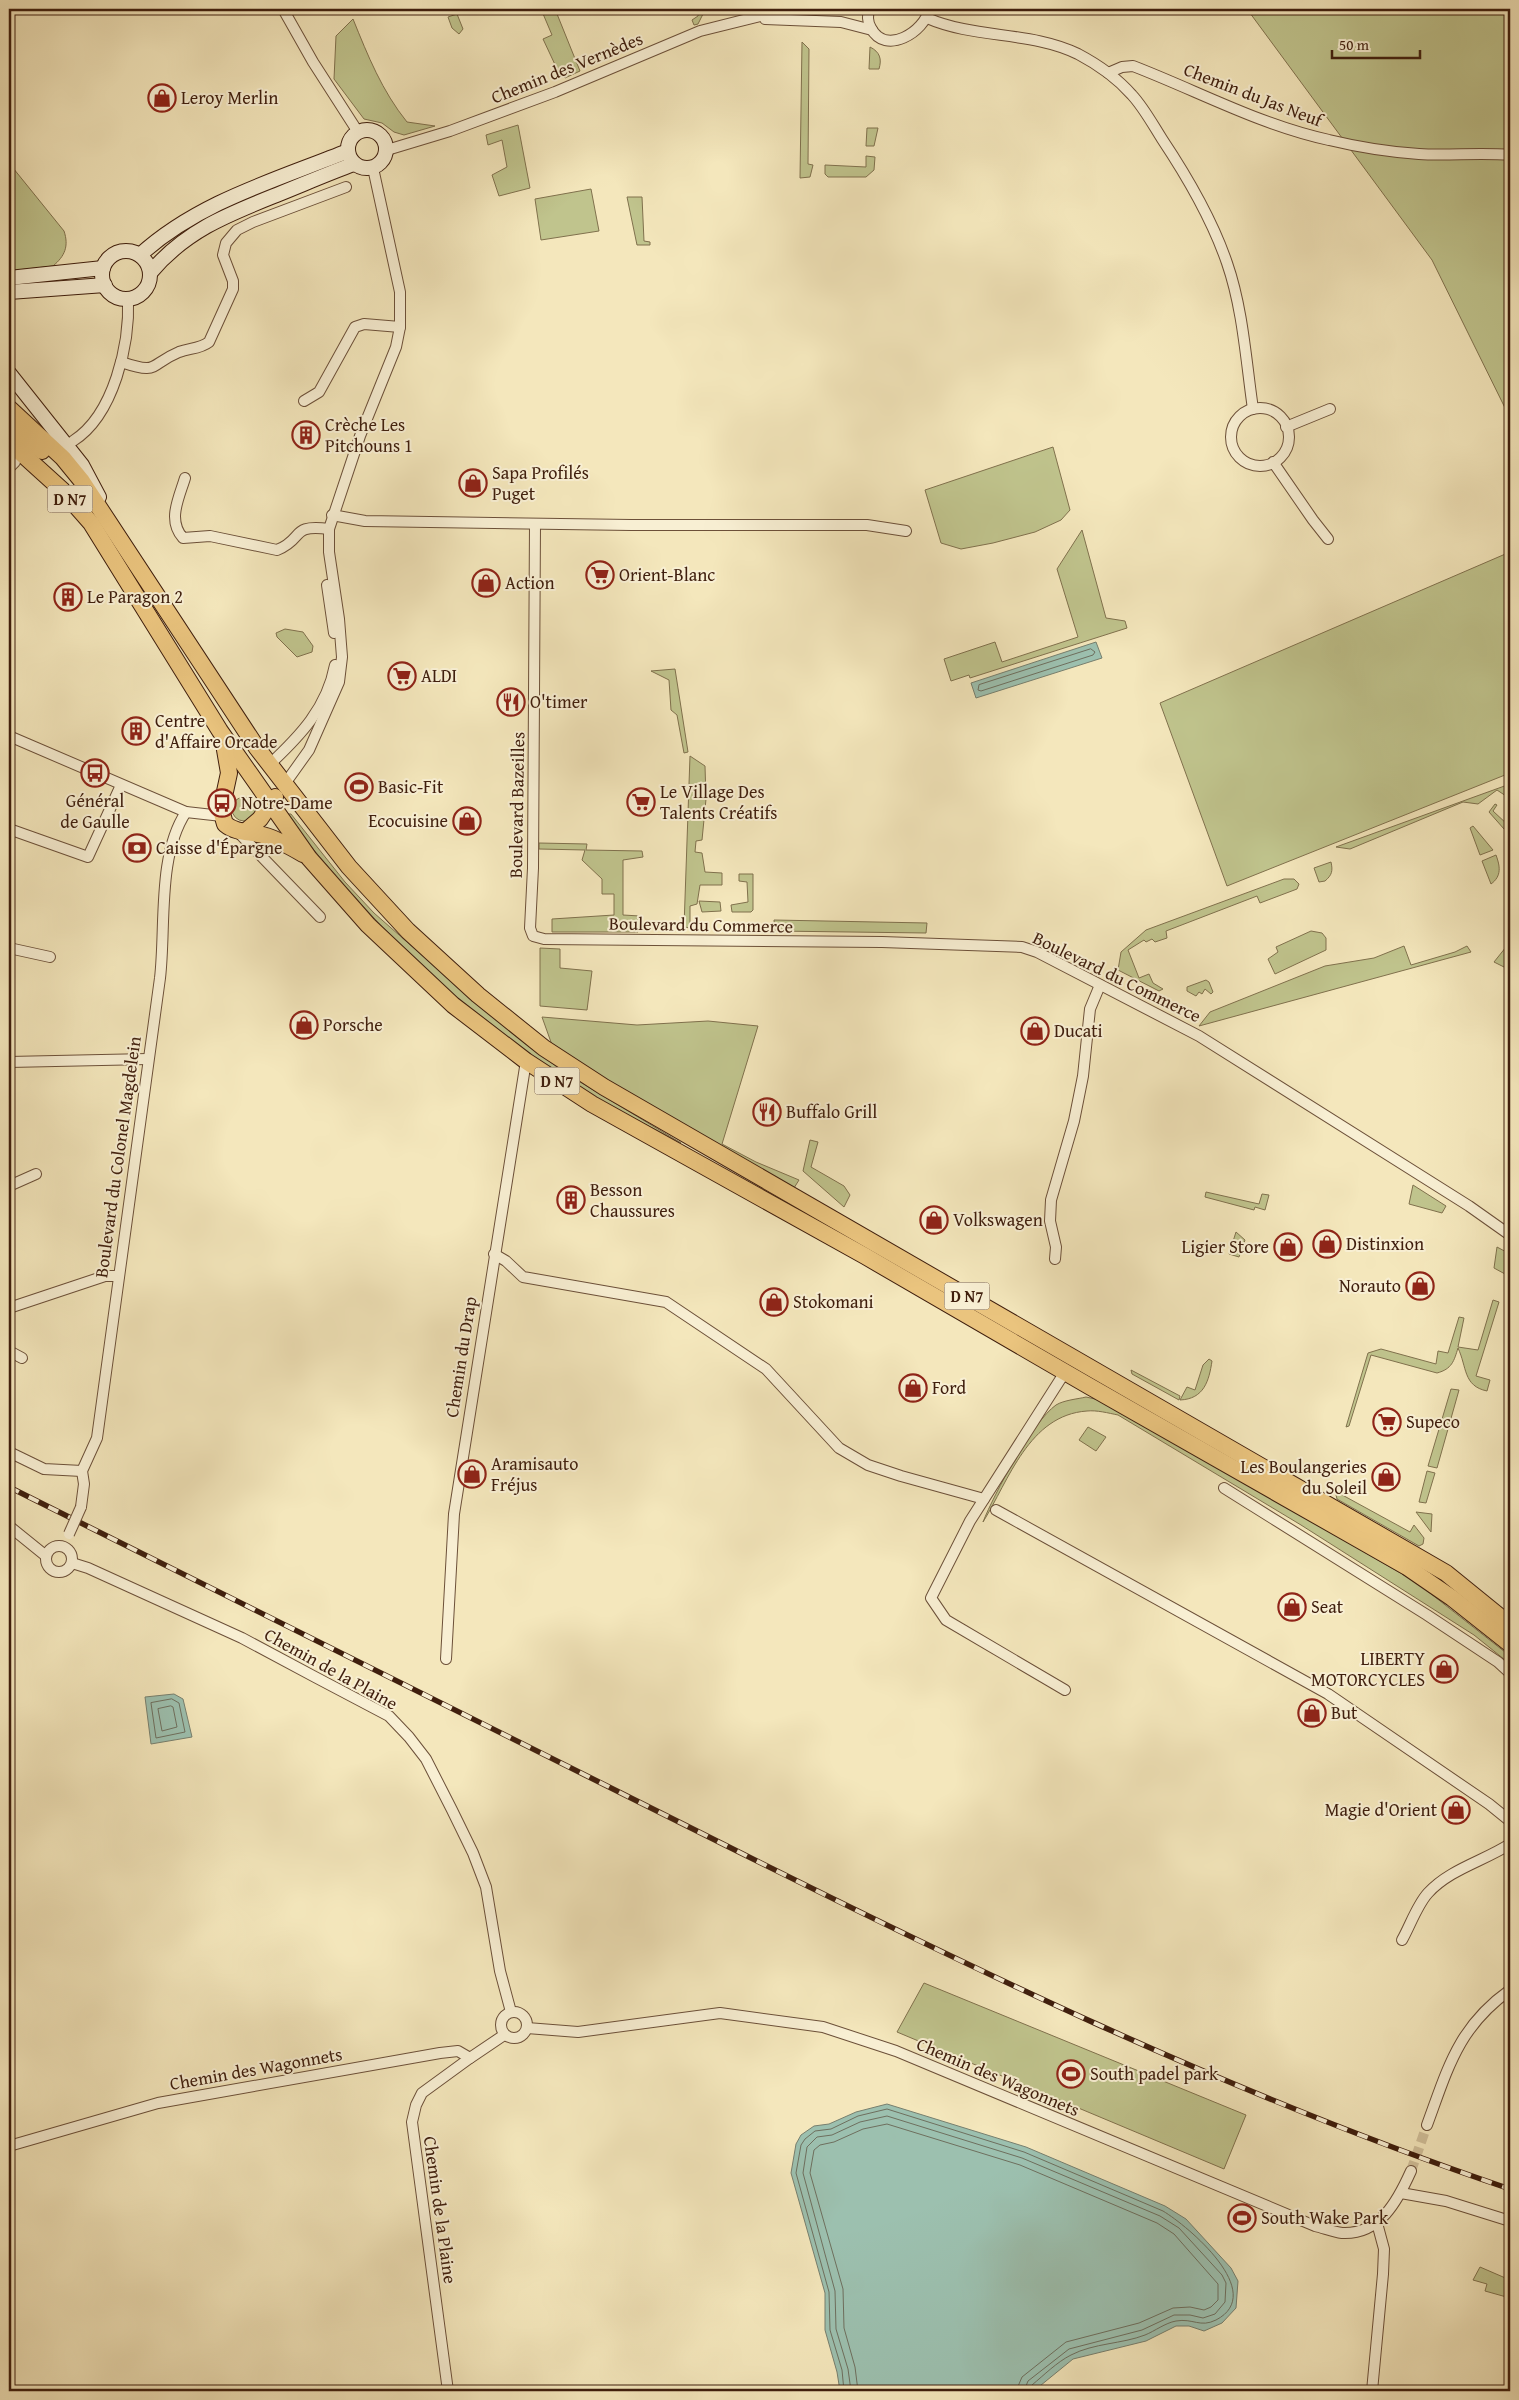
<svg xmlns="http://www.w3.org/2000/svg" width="1519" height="2400" viewBox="0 0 1519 2400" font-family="'Gentium Book Plus',serif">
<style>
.green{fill:#c0c48d;stroke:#80714d}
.water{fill:#9cc0af;stroke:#777f6e}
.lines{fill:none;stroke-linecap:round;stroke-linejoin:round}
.shore{stroke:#6e6f5e;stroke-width:1}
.street-tunnel{stroke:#d0bf99;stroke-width:10;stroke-dasharray:10 5;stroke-linecap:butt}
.street-casing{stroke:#6c5039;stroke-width:12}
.secondary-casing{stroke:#3f1e0d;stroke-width:16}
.primary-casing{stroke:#3f1e0d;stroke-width:18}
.street{stroke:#f8efd3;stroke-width:10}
.secondary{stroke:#f8efd3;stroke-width:14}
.primary{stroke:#eac47e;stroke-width:16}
.rail-casing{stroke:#3f1e0d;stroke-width:5.5}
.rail{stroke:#f8efd3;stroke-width:4;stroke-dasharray:11;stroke-linecap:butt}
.street-bridge-casing{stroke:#6c5039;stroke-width:12;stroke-linecap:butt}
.street-bridge{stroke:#f8efd3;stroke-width:10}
.labels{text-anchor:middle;stroke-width:4;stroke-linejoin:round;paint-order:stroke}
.shield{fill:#f8efd3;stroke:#765d48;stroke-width:1}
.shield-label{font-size:16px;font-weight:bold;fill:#3f1e0d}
.street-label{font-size:18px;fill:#3f1e0d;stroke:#f8efd3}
.poi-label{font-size:18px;fill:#3f1e0d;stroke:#f8efd3;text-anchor:start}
</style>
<rect width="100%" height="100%" fill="#f4e7bc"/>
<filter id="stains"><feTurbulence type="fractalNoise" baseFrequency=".004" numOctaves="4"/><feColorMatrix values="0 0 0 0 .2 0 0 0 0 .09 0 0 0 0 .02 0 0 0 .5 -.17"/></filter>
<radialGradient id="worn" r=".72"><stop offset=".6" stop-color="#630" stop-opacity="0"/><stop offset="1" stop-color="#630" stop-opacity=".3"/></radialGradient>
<!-- green -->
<g class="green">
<path d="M541 9H555L580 71 565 78 558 71 543 39 552 35Z"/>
<path d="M699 9 705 10 698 24 694 25 692 20 698 16Z"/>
<path d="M1247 9H1510V418L1432 260Z"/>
<path d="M457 14 463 29 459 34 452 28 448 17Z"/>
<path d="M353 19C368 56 382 91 407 122L435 126 404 135 394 132 382 123 364 119 334 79 336 36Z"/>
<path d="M802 42 809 49 808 164 813 165 810 177 800 178Z"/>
<path d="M870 47C880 52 882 59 879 69H869Z"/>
<path d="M518 125 530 188 499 196 492 175 507 167 502 140 488 145 486 135Z"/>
<path d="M867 128H878L874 146H866Z"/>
<path d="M866 156 875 157 874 170 866 177H828L825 174V165L866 167Z"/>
<path d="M9 163 64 231C69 246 65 256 53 266L9 271Z"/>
<path d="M591 189 599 231 541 240 535 199Z"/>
<path d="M627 197H642L644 241 650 242V245H637Z"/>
<path d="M1053 447 1070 510 1061 520 1035 532 993 543 961 549 941 543 925 490Z"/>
<path d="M1082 530 1106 618 1125 621 1127 628 970 678 969 675 951 681 944 659 995 642 1002 662 1078 637 1057 569Z"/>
<path d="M1510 552V773L1227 886 1160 703Z"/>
<path d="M285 629 303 632 313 646 312 652 297 657 277 637 276 633Z"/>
<path d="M675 669 688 752 684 753 677 715 671 710 669 680 651 671Z"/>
<path d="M690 756 705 766 706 799 702 840 696 841 695 852 702 853 705 872 722 873V885H700L697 904 690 906V928L684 927Z"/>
<path d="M1510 784V792L1506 796 1497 790 1478 804 1463 802 1350 849 1336 847Z"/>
<circle cx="244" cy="809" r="12"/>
<path d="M1495 804 1497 805 1493 811 1508 825 1504 829 1489 812Z"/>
<path d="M287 814H291L345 882 374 913 488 1013 562 1071 681 1143C642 1122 601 1103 564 1079 454 1007 369 920 287 817Z"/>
<path d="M1473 826 1493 850 1480 855 1470 828Z"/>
<path d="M539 843 587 844 586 850 642 851 643 857 623 860V915L640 916 638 932H552V919L614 915V894H602V879L582 860 585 850 539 849Z"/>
<path d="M1496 855C1500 866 1502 876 1491 884L1482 861Z"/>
<path d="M1331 862C1333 871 1332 875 1325 881L1319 882 1314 868Z"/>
<path d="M739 874H753V910L751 912H732L731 905 748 902 747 882 739 881Z"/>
<path d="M1284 879H1294L1299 884 1297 889 1260 903 1257 896 1166 931 1167 938 1155 942 1152 939 1146 942 1144 940 1128 950 1139 978 1149 974 1153 983 1163 989 1159 991 1118 970 1121 952 1146 930Z"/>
<path d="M699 901 720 902 721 911 702 912Z"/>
<path d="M774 920 927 923 926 933 775 931Z"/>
<path d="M1311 931 1322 933 1326 938V950L1275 974 1268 959 1278 952 1276 947Z"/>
<path d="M1510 942V970L1494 962Z"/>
<path d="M1404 946 1411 965 1455 952 1467 946 1471 952 1199 1026 1210 1012 1325 966 1374 958Z"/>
<path d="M540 948 560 949V968L592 971 587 1010 540 1006Z"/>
<path d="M1206 980 1209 982 1213 992 1211 994 1205 989 1202 994 1199 992 1196 996 1187 991V987Z"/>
<path d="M542 1017 637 1025 708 1021 758 1026 722 1144 756 1162 799 1180 794 1188 652 1110 552 1045Z"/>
<path d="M810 1140 818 1142 811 1167 844 1186 850 1195 844 1207 803 1171Z"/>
<path d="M1413 1185 1446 1206 1442 1213 1409 1204Z"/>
<path d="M1206 1192 1259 1204 1262 1194 1269 1195 1265 1210 1255 1207 1254 1210 1205 1197Z"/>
<path d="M1236 1232 1245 1240 1239 1257 1229 1254Z"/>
<path d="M1497 1247 1510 1254 1505 1274 1494 1268Z"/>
<path d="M1493 1300 1499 1302 1476 1376 1490 1380 1487 1391C1463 1386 1467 1367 1458 1348 1454 1361 1452 1369 1437 1373L1371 1355 1349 1426 1346 1427 1368 1353 1381 1349 1436 1364 1438 1351 1448 1353 1459 1317 1464 1318 1458 1347 1478 1350Z"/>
<path d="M1209 1359 1212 1361C1209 1381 1204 1399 1180 1400L1187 1387 1195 1390 1203 1365Z"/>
<path d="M1131 1370 1180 1396 1179 1400 1132 1374Z"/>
<path d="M1451 1389 1459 1390 1437 1468 1428 1466Z"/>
<path d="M1086 1397 1104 1401 1416 1582 1510 1656V1664L1474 1635 1301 1525 1118 1415C1108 1413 1097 1410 1087 1411 1029 1415 1009 1480 983 1522 994 1494 1033 1421 1056 1405 1064 1400 1078 1399 1086 1397Z"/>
<path d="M1088 1427 1106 1437 1096 1451 1079 1440Z"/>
<path d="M1427 1471 1435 1473 1426 1503 1419 1502Z"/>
<path d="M1335 1491 1410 1532 1414 1525 1424 1538 1423 1544 1419 1546 1337 1499Z"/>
<path d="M1416 1512 1432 1514 1431 1532Z"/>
<path d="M924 1983 1246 2115 1224 2169 897 2032Z"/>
<path d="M1480 2267 1510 2280V2298L1485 2291 1487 2284 1473 2280Z"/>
</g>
<!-- water -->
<g class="water">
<path d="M1096 642 1102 658 976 698 971 683Z"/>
<path d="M174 1694 183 1699 192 1737 151 1744 145 1697Z"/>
<path d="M887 2104 1026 2147 1165 2206 1186 2219 1231 2268 1238 2281 1236 2308 1222 2323 1204 2331 1189 2326H1176L1146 2341 1073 2359 1035 2390 1026 2391H840L837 2372 825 2330V2293L791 2173 796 2144 801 2135 814 2126 829 2124 856 2112Z"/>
</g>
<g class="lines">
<!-- shore -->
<g class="shore">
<path d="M1091 649 1095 652 1093 655 981 691 978 690 979 685Z"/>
<path d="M172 1699 179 1703 185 1732 156 1738 151 1703Z"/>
<path d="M171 1706 173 1707 177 1727 162 1731 158 1709Z"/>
<path d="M844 2391 842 2370 830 2330 829 2292 796 2173 801 2145 805 2139 815 2131 831 2129 858 2116 887 2109 1024 2152 1163 2211C1188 2226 1268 2293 1216 2320 1200 2328 1193 2318 1176 2321 1165 2323 1155 2331 1145 2335 1122 2344 1094 2343 1071 2355 1057 2362 1044 2375 1032 2385L1030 2391"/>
<path d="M851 2391 848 2369 836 2329 835 2291 803 2173 807 2147 817 2137 832 2135 860 2122 887 2116 1022 2158 1160 2216 1179 2228 1222 2275 1226 2283 1225 2302 1215 2314 1203 2318 1190 2315H1174L1142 2330 1069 2349 1028 2381 1024 2391"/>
<path d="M858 2391 855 2367 844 2328 843 2289 810 2173 814 2150 820 2145 834 2142 863 2129 887 2124 1020 2165 1157 2223 1174 2234 1218 2284V2300L1211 2307 1204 2310 1190 2307 1173 2308 1139 2323 1066 2342 1022 2377 1016 2391"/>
</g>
<!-- street-tunnel -->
<path class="street-tunnel" d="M1411 2171 1427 2125"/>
<!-- street casing -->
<g class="street-casing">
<g id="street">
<path d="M283 9 313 62 358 132"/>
<path d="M870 9C867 15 867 21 871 28 885 56 925 32 929 9"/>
<path d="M927 18C975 39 1031 31 1078 54 1097 64 1118 79 1132 95 1144 108 1153 125 1162 139 1188 178 1212 219 1227 263 1243 309 1246 361 1253 409"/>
<path d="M765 19 841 22 872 30"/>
<path d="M1108 73 1122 67 1133 66C1198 91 1260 125 1329 140 1358 147 1389 152 1419 154 1449 156 1480 152 1510 155"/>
<path d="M387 150 450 131 555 92 700 31 788 9"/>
<path d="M121 362C160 375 148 365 179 352 190 348 200 349 209 342L233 289V281L223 255 226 243 237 230 253 222 346 187"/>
<path d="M304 401 319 392 355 327 364 324 400 327"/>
<circle cx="1260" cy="437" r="29"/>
<path d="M1286 427 1330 409"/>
<path d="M73 441C114 415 130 344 128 298"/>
<path d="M1273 462 1313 520 1328 539"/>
<path d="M9 468 15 462"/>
<path d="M185 478C179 498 167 520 183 538L210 536 277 550C305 539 289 524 329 529"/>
<path d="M332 515 365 521 631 525H867L906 531"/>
<path d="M535 524 533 868 530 928 533 936 544 939 882 942 1022 947 1037 952 1199 1036 1469 1206 1510 1235"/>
<path d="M327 585 334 633"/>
<path d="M9 736 186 812 222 816"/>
<path d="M269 765C300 736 327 708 335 665"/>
<path d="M284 785 309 750 339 682 342 657 339 619 329 552V529L360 436 396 347 400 327V292L373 168"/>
<path d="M9 829 88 857 121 785"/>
<path d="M238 832 320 917"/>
<path d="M9 948 50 957"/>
<path d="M9 1062 148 1059"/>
<path d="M9 1186 36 1174"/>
<path d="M494 1254 506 1261 523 1277 666 1302 766 1369 839 1448 868 1465 901 1476 984 1499"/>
<path d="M1055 1259 1056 1247 1050 1221 1051 1200 1074 1121 1083 1076 1090 1009 1100 985"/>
<path d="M9 1308 105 1276H119"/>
<path d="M9 1351 22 1358"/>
<path d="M9 1452 44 1469 82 1471"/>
<path d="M1224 1488 1427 1615 1498 1662 1510 1673"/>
<path d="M81 1507 84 1484 82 1471 97 1438C118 1284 139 1131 160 978 166 927 157 856 186 812"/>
<path d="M996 1510 1328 1694 1489 1804 1510 1821"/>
<path d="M9 1526 46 1556"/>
<circle cx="59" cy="1559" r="13"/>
<path d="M72 1563 88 1568 242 1638 315 1677 389 1716 409 1737 426 1759 452 1810 473 1853 486 1887 500 1971 511 2012"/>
<path d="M446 1659 454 1514 526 1061"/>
<path d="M1065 1690 946 1620 931 1598 970 1521 1065 1372"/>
<path d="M1402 1940C1410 1926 1417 1905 1428 1893 1450 1869 1484 1861 1510 1844"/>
<circle cx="514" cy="2025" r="13"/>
<path d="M527 2028 578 2032 720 2013 823 2027 896 2051 1315 2226C1324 2228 1333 2232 1342 2233 1380 2235 1398 2200 1411 2171"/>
<path d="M1427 2125C1448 2068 1458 2027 1510 1990"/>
<path d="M9 2146 158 2103 440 2053 458 2051 470 2058 504 2035"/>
<path d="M1401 2193 1446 2201 1510 2221"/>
<path d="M448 2391 412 2122 416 2105 422 2093 470 2058"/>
<path d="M1372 2391 1383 2274 1384 2249 1377 2223"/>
</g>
</g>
<!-- secondary casing -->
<g class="secondary-casing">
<g id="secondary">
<circle cx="367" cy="149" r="19"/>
<circle cx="126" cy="275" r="24"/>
<path d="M140 255C198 202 276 180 348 151"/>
<path d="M150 273C186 230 229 214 279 194 304 184 329 173 354 164"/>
<path d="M9 278 103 268"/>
<path d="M9 292 105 285"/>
<path d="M9 373 82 465 99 497"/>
</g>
</g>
<!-- primary casing -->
<g class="primary-casing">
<g id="primary">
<path d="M9 408 63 458 81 480 257 748 349 867 408 931 478 995 544 1048 604 1087 1446 1573 1510 1625"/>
<path d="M9 424 42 451"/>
<path d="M9 442 62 490 91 523 220 731 309 858 368 925 453 1005 526 1061 592 1104 865 1256 1089 1386 1407 1567 1452 1598 1510 1644"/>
<path d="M224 744 229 773 221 810 225 824C237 834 251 831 266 836 279 840 291 847 303 854"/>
<path d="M246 831 260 819 275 797"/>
</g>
</g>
<!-- street -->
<use href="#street" class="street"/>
<!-- secondary -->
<use href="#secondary" class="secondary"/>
<!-- primary -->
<use href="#primary" class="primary"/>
<!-- rail casing -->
<g class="rail-casing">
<path id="rail" d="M9 1487C235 1600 461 1713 687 1826 956 1961 1225 2093 1510 2189"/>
</g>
<!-- rail -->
<use href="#rail" class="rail"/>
<!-- street-bridge casing -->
<g class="street-bridge-casing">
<path id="street-bridge" d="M69 1534 81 1507"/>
</g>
<!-- street-bridge -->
<use href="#street-bridge" class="street-bridge"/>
</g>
<!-- icons -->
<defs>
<g id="shop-ring" transform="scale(1.4375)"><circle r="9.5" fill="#f8efd3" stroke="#8f2418" stroke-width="1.5"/><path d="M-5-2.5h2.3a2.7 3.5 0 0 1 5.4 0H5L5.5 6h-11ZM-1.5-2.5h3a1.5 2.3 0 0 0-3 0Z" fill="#8f2418"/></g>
<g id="building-ring" transform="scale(1.4375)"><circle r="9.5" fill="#f8efd3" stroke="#8f2418" stroke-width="1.5"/><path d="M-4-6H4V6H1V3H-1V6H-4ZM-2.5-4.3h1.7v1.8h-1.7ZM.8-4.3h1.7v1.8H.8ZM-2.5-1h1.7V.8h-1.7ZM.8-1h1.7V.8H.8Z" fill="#8f2418"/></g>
<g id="supermarket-ring" transform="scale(1.4375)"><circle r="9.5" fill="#f8efd3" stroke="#8f2418" stroke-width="1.5"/><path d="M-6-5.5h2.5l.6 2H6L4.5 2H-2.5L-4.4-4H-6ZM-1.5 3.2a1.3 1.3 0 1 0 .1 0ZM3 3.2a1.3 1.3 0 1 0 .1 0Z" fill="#8f2418"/></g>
<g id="restaurant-ring" transform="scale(1.4375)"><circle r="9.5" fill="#f8efd3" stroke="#8f2418" stroke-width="1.5"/><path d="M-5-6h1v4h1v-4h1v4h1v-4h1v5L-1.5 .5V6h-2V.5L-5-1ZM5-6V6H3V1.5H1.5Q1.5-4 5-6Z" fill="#8f2418"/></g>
<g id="bus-ring" transform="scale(1.4375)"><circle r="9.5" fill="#f8efd3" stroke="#8f2418" stroke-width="1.5"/><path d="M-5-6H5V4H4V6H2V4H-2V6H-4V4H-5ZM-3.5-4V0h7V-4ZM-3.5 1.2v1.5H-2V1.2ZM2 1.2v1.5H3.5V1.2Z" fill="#8f2418"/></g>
<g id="stadium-ring" transform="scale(1.4375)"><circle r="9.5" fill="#f8efd3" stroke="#8f2418" stroke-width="1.5"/><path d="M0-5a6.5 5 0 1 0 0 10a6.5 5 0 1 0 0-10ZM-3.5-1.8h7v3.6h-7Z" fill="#8f2418"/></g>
<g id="bank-ring" transform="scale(1.4375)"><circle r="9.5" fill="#f8efd3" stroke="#8f2418" stroke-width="1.5"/><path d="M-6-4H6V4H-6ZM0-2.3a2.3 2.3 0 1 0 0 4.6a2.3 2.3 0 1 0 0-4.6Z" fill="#8f2418"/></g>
</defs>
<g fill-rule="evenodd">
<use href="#shop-ring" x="162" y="98"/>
<use href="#building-ring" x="306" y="435"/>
<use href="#shop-ring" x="473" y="483"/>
<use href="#supermarket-ring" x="600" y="575"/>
<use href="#shop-ring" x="486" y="583"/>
<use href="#building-ring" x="68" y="597"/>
<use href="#supermarket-ring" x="402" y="676"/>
<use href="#restaurant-ring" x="511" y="702"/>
<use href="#building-ring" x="136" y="731"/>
<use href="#bus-ring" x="95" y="773"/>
<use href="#stadium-ring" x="359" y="787"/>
<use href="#supermarket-ring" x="641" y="802"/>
<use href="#bus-ring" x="222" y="803"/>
<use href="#shop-ring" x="467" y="821"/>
<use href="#bank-ring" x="137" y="848"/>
<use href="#shop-ring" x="304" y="1025"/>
<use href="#shop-ring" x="1035" y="1031"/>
<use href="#restaurant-ring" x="767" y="1112"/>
<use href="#building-ring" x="571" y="1200"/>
<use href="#shop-ring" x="934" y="1220"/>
<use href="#shop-ring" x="1327" y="1244"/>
<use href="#shop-ring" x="1288" y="1247"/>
<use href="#shop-ring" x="1420" y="1286"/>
<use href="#shop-ring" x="774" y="1302"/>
<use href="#shop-ring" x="913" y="1388"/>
<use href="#supermarket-ring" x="1387" y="1422"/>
<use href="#shop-ring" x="472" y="1474"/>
<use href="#shop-ring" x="1386" y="1477"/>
<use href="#shop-ring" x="1292" y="1607"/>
<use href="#shop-ring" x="1444" y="1669"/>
<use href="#shop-ring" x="1312" y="1713"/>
<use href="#shop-ring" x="1456" y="1810"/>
<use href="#stadium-ring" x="1071" y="2074"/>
<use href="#stadium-ring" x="1242" y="2218"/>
</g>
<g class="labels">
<!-- shield labels -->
<g class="shield">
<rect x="47.5" y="485.5" width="45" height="27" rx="4"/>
<rect x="534.5" y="1067.5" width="45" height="27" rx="4"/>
<rect x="944.5" y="1282.5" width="45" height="27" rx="4"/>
</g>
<g class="shield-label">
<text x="70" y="505">D N7</text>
<text x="557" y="1087">D N7</text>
<text x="967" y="1302">D N7</text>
</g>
<!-- street labels -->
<g class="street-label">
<text transform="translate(567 68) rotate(-22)" y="6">Chemin des Vernèdes</text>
<text transform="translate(1253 95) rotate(21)" y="6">Chemin du Jas Neuf</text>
<text transform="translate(517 805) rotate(-89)" y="6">Boulevard Bazeilles</text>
<text transform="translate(701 925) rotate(1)" y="6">Boulevard du Commerce</text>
<text transform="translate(1117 977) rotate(26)" y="6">Boulevard du Commerce</text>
<text transform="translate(118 1157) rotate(-82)" y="6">Boulevard du Colonel Magdelein</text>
<text transform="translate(461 1357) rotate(-81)" y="6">Chemin du Drap</text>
<text transform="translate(331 1669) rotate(29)" y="6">Chemin de la Plaine</text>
<text transform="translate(256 2069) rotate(-10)" y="6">Chemin des Wagonnets</text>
<text transform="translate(998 2077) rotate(23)" y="6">Chemin des Wagonnets</text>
<text transform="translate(440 2210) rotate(82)" y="6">Chemin de la Plaine</text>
</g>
<!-- poi labels -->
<g class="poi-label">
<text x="181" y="104">Leroy Merlin</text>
<text x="325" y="431">Crèche Les<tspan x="325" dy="21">Pitchouns 1</tspan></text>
<text x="492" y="479">Sapa Profilés<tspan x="492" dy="21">Puget</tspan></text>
<text x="619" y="581">Orient-Blanc</text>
<text x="505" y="589">Action</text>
<text x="87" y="603">Le Paragon 2</text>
<text x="421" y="682">ALDI</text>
<text x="530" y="708">O'timer</text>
<text x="155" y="727">Centre<tspan x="155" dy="21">d'Affaire Orcade</tspan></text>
<text x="378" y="793">Basic-Fit</text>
<text x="660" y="798">Le Village Des<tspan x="660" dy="21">Talents Créatifs</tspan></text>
<text x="95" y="807" text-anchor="middle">Général<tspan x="95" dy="21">de Gaulle</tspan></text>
<text x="241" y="809">Notre-Dame</text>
<text x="448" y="827" text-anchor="end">Ecocuisine</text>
<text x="156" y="854">Caisse d'Épargne</text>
<text x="323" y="1031">Porsche</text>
<text x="1054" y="1037">Ducati</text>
<text x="786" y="1118">Buffalo Grill</text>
<text x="590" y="1196">Besson<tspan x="590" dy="21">Chaussures</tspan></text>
<text x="953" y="1226">Volkswagen</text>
<text x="1346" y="1250">Distinxion</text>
<text x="1269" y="1253" text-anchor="end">Ligier Store</text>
<text x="1401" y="1292" text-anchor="end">Norauto</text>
<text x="793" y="1308">Stokomani</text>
<text x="932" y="1394">Ford</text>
<text x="1406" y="1428">Supeco</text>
<text x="491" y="1470">Aramisauto<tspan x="491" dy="21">Fréjus</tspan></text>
<text x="1367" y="1473" text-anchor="end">Les Boulangeries<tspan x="1367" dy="21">du Soleil</tspan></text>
<text x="1311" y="1613">Seat</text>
<text x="1425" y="1665" text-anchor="end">LIBERTY<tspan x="1425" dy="21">MOTORCYCLES</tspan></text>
<text x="1331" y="1719">But</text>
<text x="1437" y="1816" text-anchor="end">Magie d'Orient</text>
<text x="1090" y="2080">South padel park</text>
<text x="1261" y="2224">South Wake Park</text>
</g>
</g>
<!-- margin -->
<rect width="1519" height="2400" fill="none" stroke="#f4e7bc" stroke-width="30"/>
<rect x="10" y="10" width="1499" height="2380" fill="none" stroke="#3f1e0d" stroke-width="2.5"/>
<rect x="15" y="15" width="1489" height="2370" fill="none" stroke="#3f1e0d"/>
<!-- scale -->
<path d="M1332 50v8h88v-8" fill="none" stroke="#3f1e0d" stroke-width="2.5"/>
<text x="1339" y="50" font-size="15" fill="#3f1e0d" stroke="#f8efd3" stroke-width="4" paint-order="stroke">50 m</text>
<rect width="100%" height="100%" filter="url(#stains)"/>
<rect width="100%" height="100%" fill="url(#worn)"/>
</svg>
